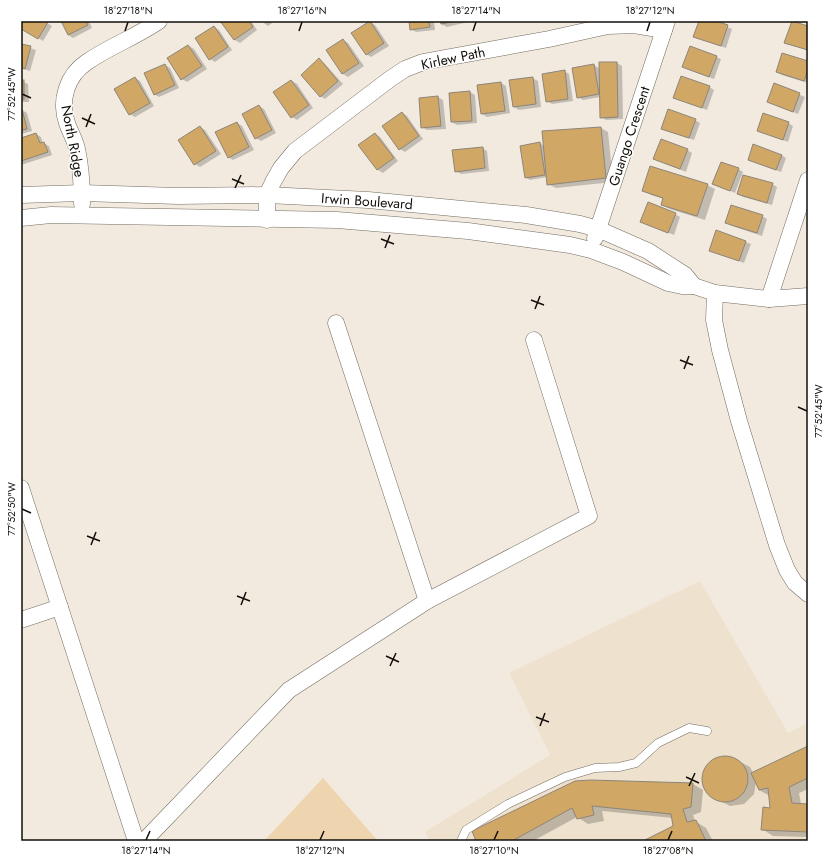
<svg xmlns="http://www.w3.org/2000/svg" width="829" height="862" viewBox="0 0 829 862" font-family="Jost,sans-serif">
<style>
.built{fill:#eee1ce}
.green{fill:#efd5af}
.shadow{fill:#0003}
.building{fill:#d1a766;stroke:#8d857a}
.lines{fill:none;stroke-linecap:round;stroke-linejoin:round}
.lane-casing{stroke:#736c61;stroke-width:9}
.street-casing{stroke:#736c61;stroke-width:17}
.lane{stroke:#fff;stroke-width:8}
.street{stroke:#fff;stroke-width:16}
.ticks{fill:none;stroke:#120f0b;stroke-width:1.5}
.labels{text-anchor:middle;stroke-width:3;stroke-linejoin:round;paint-order:stroke}
.street-label{font-size:14px;fill:#120f0b;stroke:#fff}
.neatline{fill:none;stroke:#120f0b;stroke-width:1.5}
.ticks-label{font-size:10px;text-anchor:middle;fill:#120f0b}
</style>
<rect width="100%" height="100%" fill="#f2eade"/>
<!-- built -->
<path class="built" d="M700 581 788 733 808 723V841H430L425 832 550 755 509 673Z"/>
<!-- green -->
<path class="green" d="M323 778 378 841H264Z"/>
<!-- shadow -->
<g class="shadow">
<path d="M21 21H44L52 26 43 41 21 27Z"/>
<path d="M62 21H89L92 28 73 38 68 35Z"/>
<path d="M221 21H251L257 30 240 43 235 40Z"/>
<path d="M261 21H275L268 26Z"/>
<path d="M410 21H434L435 30 416 32 411 29Z"/>
<path d="M441 21H468V22L447 27 441 24Z"/>
<path d="M700 21H712L732 29 726 48 695 37Z"/>
<path d="M370 22 375 25 389 46 371 57 366 54Z"/>
<path d="M214 27 219 30 232 50 215 62 210 59Z"/>
<path d="M808 27V51L786 42Z"/>
<path d="M343 40 348 43 364 66 348 77 343 74 328 51Z"/>
<path d="M21 45 36 50 30 71 21 68Z"/>
<path d="M189 46 194 49 207 69 187 82 182 79 169 59Z"/>
<path d="M716 57 721 59 714 79 688 69Z"/>
<path d="M319 60 324 63 343 84 325 99 320 96Z"/>
<path d="M808 62V83L782 75 777 72Z"/>
<path d="M617 63 622 66 623 119 606 120 601 117 600 97 583 100 578 97 594 65 600 69Z"/>
<path d="M165 65 170 68 179 88 159 97 154 94Z"/>
<path d="M564 71 569 74 573 101 552 104 547 101Z"/>
<path d="M135 78 140 81 154 106 135 117 130 114Z"/>
<path d="M532 78 538 81 541 107 519 110 514 107Z"/>
<path d="M21 81 28 84 29 102H21Z"/>
<path d="M292 81 297 84 313 108 297 120 292 117Z"/>
<path d="M501 83 506 86 510 113 487 117 482 114Z"/>
<path d="M774 84 805 97 798 114 773 104Z"/>
<path d="M709 87 714 90 707 110 680 100Z"/>
<path d="M470 92 475 95 477 123 457 125 452 122Z"/>
<path d="M438 97 443 100 446 129 427 130 422 127Z"/>
<path d="M259 106 264 109 276 133 261 141 256 138Z"/>
<path d="M22 110 27 113 32 131 21 134V111Z"/>
<path d="M402 113 407 116 423 139 405 152 400 149Z"/>
<path d="M695 120 700 123 694 140 667 131Z"/>
<path d="M237 123 242 126 254 150 233 160 228 157Z"/>
<path d="M788 123 793 126 788 142 758 130Z"/>
<path d="M200 127 205 130 221 154 200 167 195 164 180 140Z"/>
<path d="M601 128 608 132 613 182 556 188 548 184 547 177 530 180 525 177 540 143 544 146Z"/>
<path d="M36 134 41 137 43 143 49 146 52 155 21 165V139Z"/>
<path d="M375 134 380 137 398 161 383 173 378 170 360 145Z"/>
<path d="M482 148 487 151 489 171 461 174 456 171Z"/>
<path d="M687 150 692 153 686 172 654 159Z"/>
<path d="M781 155 786 158 781 172 749 160Z"/>
<path d="M738 169 743 172 735 193 714 184Z"/>
<path d="M772 184 777 187 772 205 743 197 738 194Z"/>
<path d="M707 185 715 189 705 220 670 209 662 205 664 199 651 195 643 190Z"/>
<path d="M675 214 680 217 674 235 642 222Z"/>
<path d="M762 216 767 219 762 236 732 226 727 223Z"/>
<path d="M716 231 751 244 744 263 710 250Z"/>
<path d="M808 747V789L799 793 801 804 808 805V837L773 836 762 829 771 809 770 796 759 790 756 782 754 794 744 804 730 806 709 795 702 782 705 768 715 758 729 756 750 767 753 773Z"/>
<path d="M576 782 693 784 703 790 701 812 693 815 695 821 706 828 713 841H645L674 826 673 818 602 811 604 821 588 824 577 817 533 841H477Z"/>
</g>
<!-- building -->
<g class="building">
<path d="M21 21H46L48 22 38 39 21 29Z"/>
<path d="M61 21H86L88 25 68 35Z"/>
<path d="M220 21H249L253 27 234 40Z"/>
<path d="M370 21 384 43 366 55 351 33Z"/>
<path d="M409 21H429L430 27 410 30Z"/>
<path d="M440 21H457L441 24Z"/>
<path d="M699 21H716L728 25 721 46 693 37Z"/>
<path d="M792 21 808 26V50L784 43Z"/>
<path d="M214 26 228 47 209 60 195 38Z"/>
<path d="M343 39 359 63 342 74 326 50Z"/>
<path d="M21 44 31 46 25 69 21 68Z"/>
<path d="M188 45 202 66 181 80 167 58Z"/>
<path d="M690 46 717 56 709 77 682 67Z"/>
<path d="M782 53 808 61V70L804 81 776 72Z"/>
<path d="M319 58 338 81 320 97 301 75Z"/>
<path d="M599 62H617L618 117 600 118Z"/>
<path d="M165 64 175 85 154 95 144 73Z"/>
<path d="M594 64 599 94 577 98 572 68Z"/>
<path d="M565 70 568 99 546 102 542 74Z"/>
<path d="M681 76 710 86 702 108 673 98Z"/>
<path d="M135 77 150 103 129 115 114 89Z"/>
<path d="M533 77 536 104 513 107 509 80Z"/>
<rect x="21" y="80" width="3" height="19"/>
<path d="M291 80 309 105 291 118 273 92Z"/>
<path d="M501 82 505 111 481 114 477 85Z"/>
<path d="M774 83 800 93 793 112 767 102Z"/>
<path d="M470 91 472 121 451 122 449 93Z"/>
<path d="M438 96 441 126 421 128 419 98Z"/>
<path d="M259 105 272 130 255 139 242 114Z"/>
<path d="M22 109 27 129 21 130V110Z"/>
<path d="M668 109 696 119 689 138 661 129Z"/>
<path d="M402 112 419 136 399 150 382 126Z"/>
<path d="M763 113 789 122 783 140 757 131Z"/>
<path d="M237 122 249 147 228 158 215 132Z"/>
<path d="M200 126 216 151 194 165 178 140Z"/>
<path d="M601 127 606 178 547 185 542 131Z"/>
<path d="M36 133 40 143 44 142 48 152 21 161V138Z"/>
<path d="M375 133 394 158 377 170 358 145Z"/>
<path d="M661 139 688 149 680 169 653 159Z"/>
<path d="M540 142 545 175 525 178 520 146Z"/>
<path d="M753 144 782 155 776 170 748 160Z"/>
<path d="M483 147 485 168 455 172 452 150Z"/>
<path d="M721 162 739 168 730 191 712 184Z"/>
<path d="M650 166 708 184 697 216 661 205 663 198 642 191Z"/>
<path d="M743 175 773 183 767 203 737 194Z"/>
<path d="M648 202 676 213 668 233 640 222Z"/>
<path d="M731 205 763 215 757 233 725 223Z"/>
<path d="M716 230 746 241 739 261 709 251Z"/>
<path d="M808 746V778L789 787 792 803 808 804V832L761 830 763 807 770 808 768 788 759 790 751 773Z"/>
<circle cx="725" cy="779" r="23"/>
<path d="M590 780 693 783 691 807 683 809 687 822 696 820 706 841H643L673 826 671 814 592 806 594 815 577 819 572 808 512 841H476L472 831 575 781Z"/>
</g>
<g class="lines">
<!-- lane casing -->
<g class="lane-casing">
<path id="lane" d="M461 841 466 830 508 804 565 777 595 768 619 767 636 763 658 743 689 728 707 731"/>
</g>
<!-- street casing -->
<g class="street-casing">
<g id="street">
<path d="M21 195 82 193 178 196 267 195 368 200 526 215 580 224 598 229 648 251 685 275 694 286"/>
<path d="M82 204C82 186 81 167 77 149 75 140 70 132 67 123 59 101 67 75 87 62 110 46 136 37 159 21"/>
<path d="M21 218 51 215 337 220 468 231 570 245 591 250 623 262 668 283 682 286H694L715 293 769 299 808 296"/>
<path d="M267 220V195L273 182 281 168 295 151 390 79 405 69 423 62 549 39 608 26 634 25 664 30"/>
<path d="M595 238 667 21"/>
<path d="M715 293 714 320 720 350 739 421 777 545 787 570 795 583 808 594"/>
<path d="M769 299 808 180"/>
<path d="M336 323 427 601"/>
<path d="M21 488 136 841"/>
<path d="M21 620 60 607"/>
<path d="M144 841 289 690 427 601 589 516 534 340"/>
</g>
</g>
<!-- lane -->
<use href="#lane" class="lane"/>
<!-- street -->
<use href="#street" class="street"/>
</g>
<!-- ticks -->
<path class="ticks" d="M125 31 128 22M299 31 302 22M473 31 476 22M647 31 650 22M22 94 31 98M82 118 95 124M86 127 91 114M232 179 244 184M235 188 241 175M381 239 394 244M385 248 390 235M531 300 544 305M535 309 540 296M680 360 693 365M684 369 689 356M798 407 807 411M22 509 31 513M87 536 100 541M91 545 96 532M237 596 250 601M241 605 246 592M386 656 399 662M390 666 396 653M536 717 549 722M540 726 545 713M686 777 699 783M689 786 695 773M146 840 150 831M320 840 324 831M494 840 498 831M668 840 672 831"/>
<g class="labels">
<!-- street labels -->
<g class="street-label">
<text transform="translate(453 58) rotate(-12)" y="5">Kirlew Path</text>
<text transform="translate(629 136) rotate(-72)" y="5">Guango Crescent</text>
<text transform="translate(73 141) rotate(79)" y="5">North Ridge</text>
<text transform="translate(367 201) rotate(4)" y="5">Irwin Boulevard</text>
</g>
</g>
<!-- border -->
<rect width="829" height="862" fill="none" stroke="#ffffff" stroke-width="44"/>
<rect x="22" y="22" width="785" height="818" class="neatline"/>
<g class="ticks-label">
<text x="128" y="14">18°27'18"N</text>
<text x="302" y="14">18°27'16"N</text>
<text x="476" y="14">18°27'14"N</text>
<text x="650" y="14">18°27'12"N</text>
<text transform="translate(11 94) rotate(-90)" y="4">77°52'45"W</text>
<text transform="translate(818 411) rotate(-90)" y="4">77°52'45"W</text>
<text transform="translate(11 509) rotate(-90)" y="4">77°52'50"W</text>
<text x="146" y="854">18°27'14"N</text>
<text x="320" y="854">18°27'12"N</text>
<text x="494" y="854">18°27'10"N</text>
<text x="668" y="854">18°27'08"N</text>
</g>
</svg>
